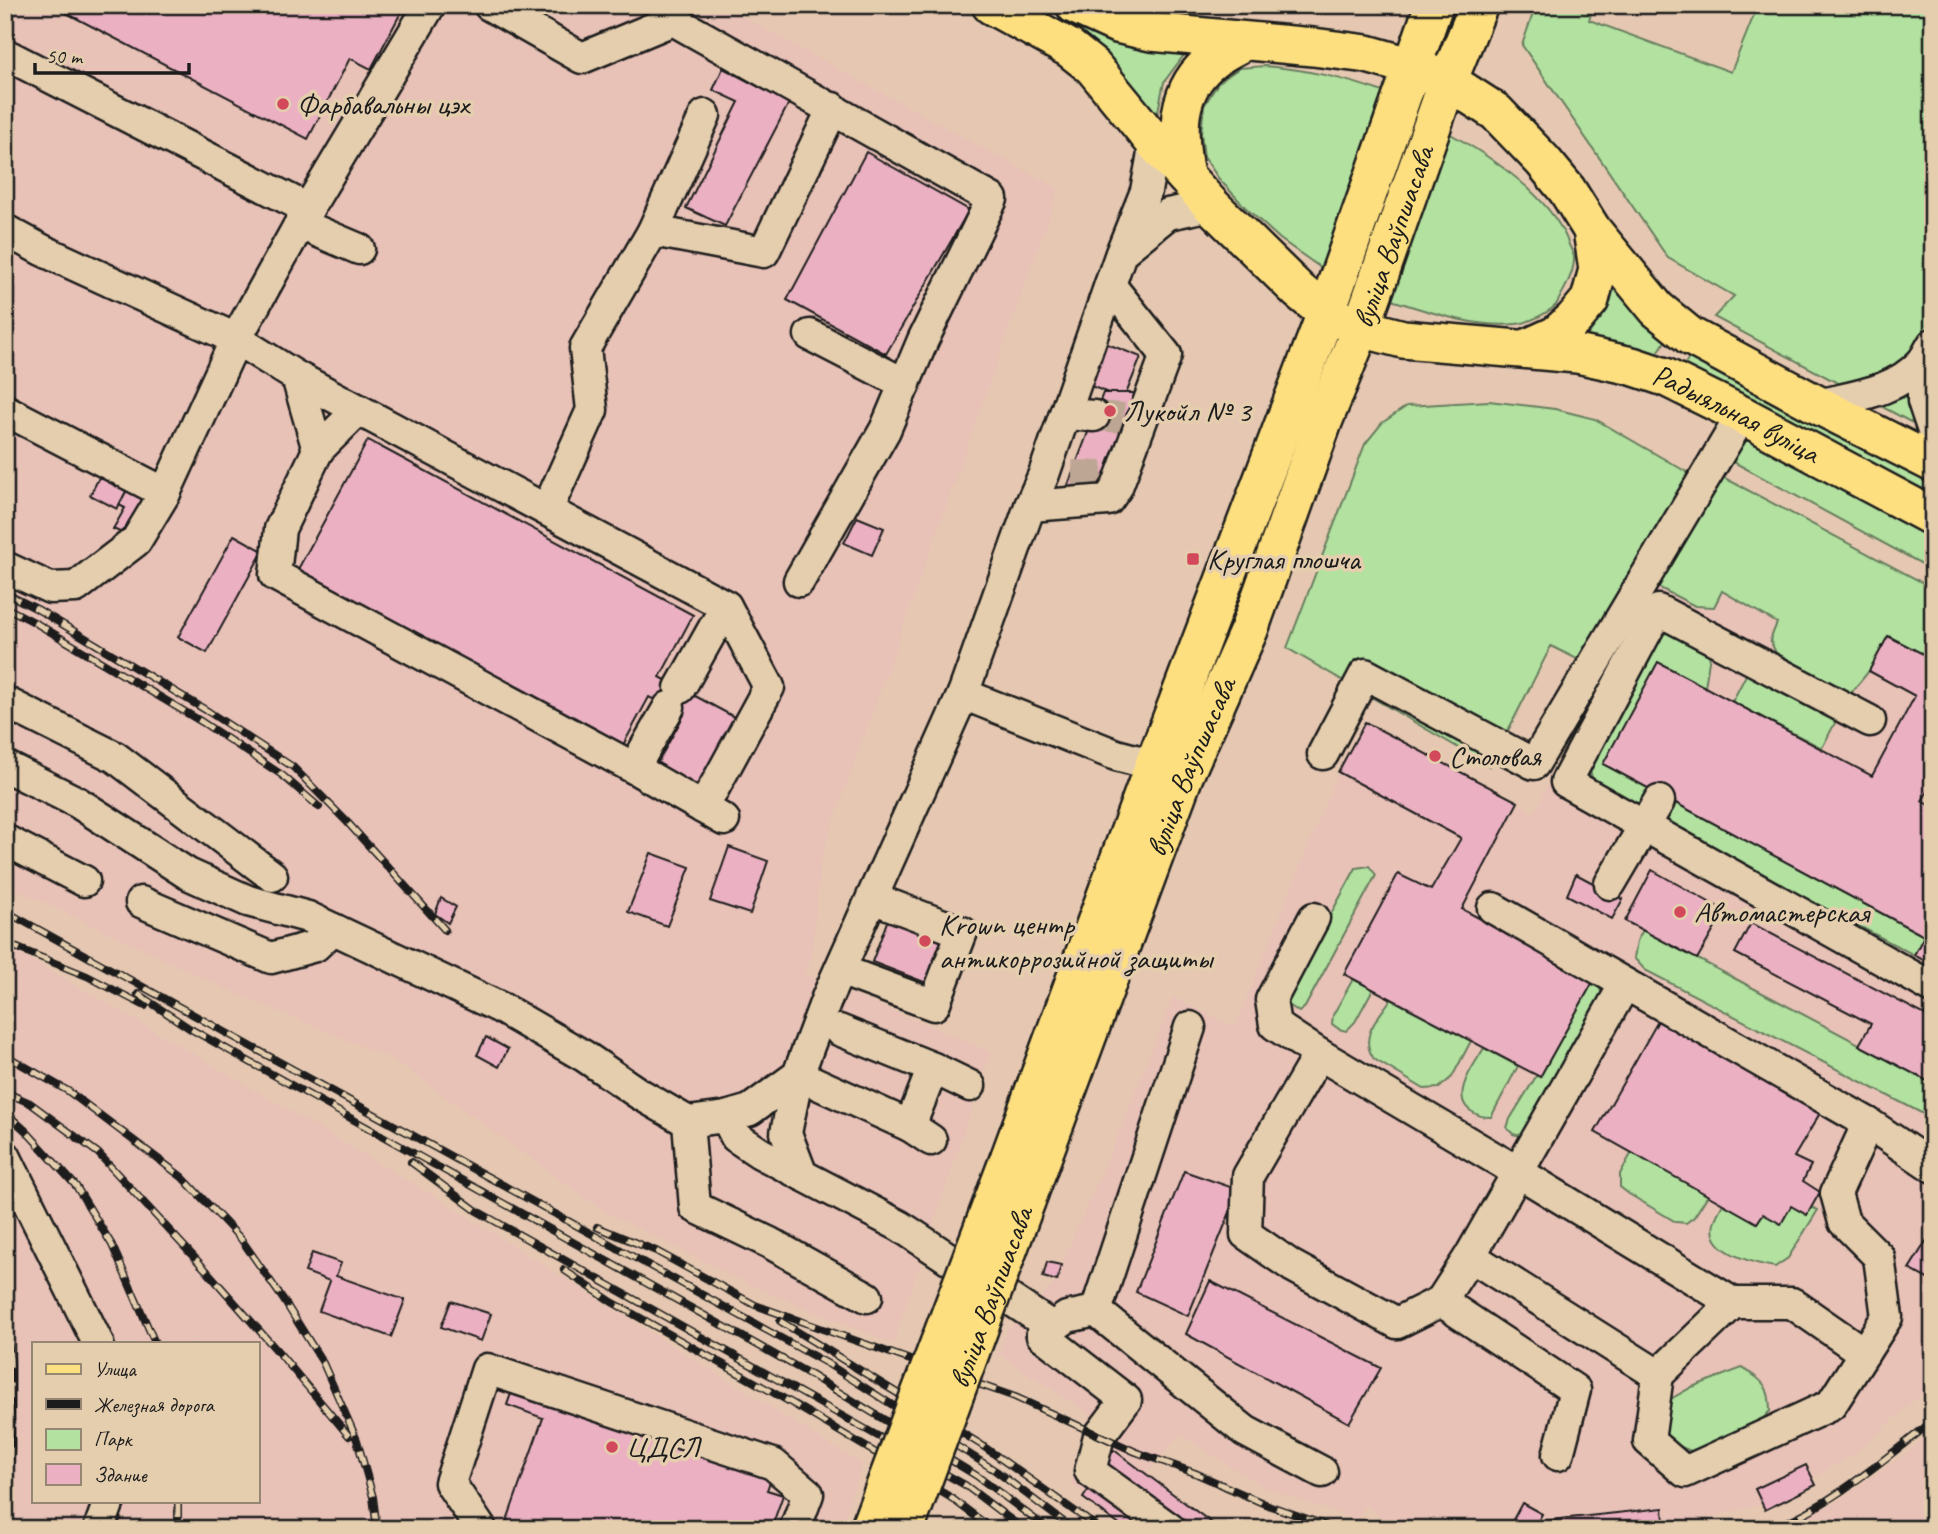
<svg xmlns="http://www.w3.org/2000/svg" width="1938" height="1534" viewBox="0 0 1938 1534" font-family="Caveat,sans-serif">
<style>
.built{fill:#e8c1b7;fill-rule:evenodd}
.green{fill:#b2e1a0;stroke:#677e5e;stroke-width:2}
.building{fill:#ebb1c2;stroke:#1c1c1c;stroke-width:2}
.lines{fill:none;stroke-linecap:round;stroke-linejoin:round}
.minor-tunnel{stroke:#bea694;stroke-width:30;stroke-dasharray:30 15;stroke-linecap:butt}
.minor-casing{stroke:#1c1c1c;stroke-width:35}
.major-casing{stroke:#1c1c1c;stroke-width:42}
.minor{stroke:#e5ceae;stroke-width:30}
.major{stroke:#fedf80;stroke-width:37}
.rail-casing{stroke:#1c1c1c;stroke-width:8}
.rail{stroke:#e5ceae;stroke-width:5;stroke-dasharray:16;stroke-linecap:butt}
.major-bridge-casing{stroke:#1c1c1c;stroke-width:42;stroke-linecap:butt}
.major-bridge{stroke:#fedf80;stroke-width:37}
.poi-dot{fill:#d1495b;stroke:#e5ceae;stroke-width:2.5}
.labels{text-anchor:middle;stroke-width:7;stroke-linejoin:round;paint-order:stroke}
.poi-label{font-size:30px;fill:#1c1c1c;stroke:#e5ceae;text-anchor:start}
.street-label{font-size:30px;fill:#1c1c1c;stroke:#e5ceae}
</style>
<rect width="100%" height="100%" fill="#e6c8b2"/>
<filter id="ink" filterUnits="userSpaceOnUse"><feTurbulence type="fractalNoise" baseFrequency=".0143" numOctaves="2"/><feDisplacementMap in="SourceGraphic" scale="14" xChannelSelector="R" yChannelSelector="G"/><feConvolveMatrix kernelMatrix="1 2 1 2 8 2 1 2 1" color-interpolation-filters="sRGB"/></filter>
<g filter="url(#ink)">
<!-- built -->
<g class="built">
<path d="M5 5H721L1059 189 822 854 811 958 804 974 991 1052 893 1344 754 1287 605 1212 394 1060 233 992 5 884Z"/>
<path d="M1679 540 1888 636 1933 659V1384L1854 1454 1813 1478 1816 1485 1765 1510 1761 1504 1666 1529H1403L1385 1520 1365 1505 1358 1520 1263 1487 1179 1434 1147 1474 1220 1529H1129L1070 1483 1089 1414 998 1354 1007 1331 1057 1281 1061 1265 1113 1147 1173 997 1235 1027 1338 772 1365 722 1518 802 1534 814 1544 793Z"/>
<path d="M5 945 119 1010 429 1193 853 1459 863 1464 840 1529H5ZM33 1343H257V1501H33Z"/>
<path d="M1933 1429V1529H1778L1834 1503 1909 1451Z"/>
</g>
<!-- green -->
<g class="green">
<path d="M1536 5H1594L1589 20 1731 72 1758 5H1933V434L1714 317 1734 296 1668 258 1522 45Z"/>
<path d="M1077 26 1113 43 1184 55 1164 82 1157 116 1073 30Z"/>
<path d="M1265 66C1310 70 1343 78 1386 93L1321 268 1280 239 1246 208 1219 179 1204 157 1201 133 1204 106 1218 83 1239 68Z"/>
<path d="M1447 132C1490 156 1549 194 1568 242 1569 246 1573 252 1574 257 1575 267 1568 283 1563 292 1560 296 1558 303 1555 306 1546 314 1528 323 1516 324 1475 329 1424 310 1385 298Z"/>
<path d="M1615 284 1669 335 1656 356C1628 344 1612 342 1582 342 1598 324 1607 307 1615 284Z"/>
<path d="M1693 351 1933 479V500L1683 367Z"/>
<path d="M1489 401 1555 409 1595 419 1697 478 1587 664 1551 646 1490 766 1287 648 1365 444 1382 423 1407 406Z"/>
<path d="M1749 440 1933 538V570L1730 460 1739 444Z"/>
<path d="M1719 475 1933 588V659L1888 636 1869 671 1851 693 1776 653 1770 640 1777 623 1722 591 1714 607 1695 606 1654 585Z"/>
<path d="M1669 632 1684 635 1710 655 1705 687 1658 662 1604 764 1654 791 1647 800 1636 804 1593 781 1589 767 1658 636Z"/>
<path d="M1747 673 1837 719 1822 748 1732 702Z"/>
<path d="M1668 799 1924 936 1914 955 1665 824 1662 812Z"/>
<path d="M1369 866 1376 875 1305 1007 1299 1012 1289 1005V990L1356 868Z"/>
<path d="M1643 930 1933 1083V1119L1645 970 1634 958 1637 941Z"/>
<path d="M1353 979 1373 989 1355 1022 1346 1031 1339 1029 1332 1024 1333 1015Z"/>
<path d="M1594 980 1600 989 1603 999 1532 1127 1521 1136 1513 1134 1507 1128 1510 1119 1537 1075 1540 1077Z"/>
<path d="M1391 999 1471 1041 1452 1077 1439 1088 1424 1089 1374 1059C1358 1037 1378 1018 1391 999Z"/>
<path d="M1484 1048 1518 1066 1491 1117C1482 1117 1479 1116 1471 1111 1449 1096 1475 1064 1484 1048Z"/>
<path d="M1632 1152 1708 1195 1694 1217 1686 1223 1676 1222 1629 1194 1620 1187V1174Z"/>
<path d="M1723 1204 1757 1223 1763 1214 1781 1224 1791 1206 1806 1215 1811 1207 1818 1210 1788 1258 1775 1267C1757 1264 1720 1255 1714 1235 1711 1224 1718 1213 1723 1204Z"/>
<path d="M1742 1368C1763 1380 1770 1386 1770 1411L1757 1425 1691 1451 1671 1443 1661 1430 1669 1400 1692 1387Z"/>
</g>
<!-- building -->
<g class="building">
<path d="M51 5H405L371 69 350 58 308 139Z"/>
<path d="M723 68 789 103 725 226 686 208 739 102 713 90Z"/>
<path d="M866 152 969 210 886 354 787 300Z"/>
<path d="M1105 343 1141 357 1124 399 1088 385Z"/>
<path d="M1103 393H1135L1101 485 1065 493Z"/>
<path d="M368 440 693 615 660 677 736 718 696 791 654 769 684 715 649 697 622 747 297 571Z"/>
<path d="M103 470 130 484 117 509 90 495Z"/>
<path d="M130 484 156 496 131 537 113 529 125 508 119 505Z"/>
<path d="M857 517 884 528 872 555 844 543Z"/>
<path d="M234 535 263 551 207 653 178 637Z"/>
<path d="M1888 636 1933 659V782L1922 801 1933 807V965L1914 955 1924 936 1603 764 1658 662 1872 776 1915 696 1869 671Z"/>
<path d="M1365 722 1518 802 1462 909 1594 980 1540 1077 1344 974 1398 874 1431 890 1461 838 1338 772Z"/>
<path d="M729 847 768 861 750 914 710 901Z"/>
<path d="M651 853 690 867 667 926 628 912Z"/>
<path d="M1652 870 1725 911 1697 959 1625 921Z"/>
<path d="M1576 874 1623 899 1612 919 1567 895Z"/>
<path d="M441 898 456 907 448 923 435 914Z"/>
<path d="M888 919 948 942 932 985 872 962Z"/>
<path d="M1751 923 1933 1019V1084L1859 1045 1871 1024 1735 953Z"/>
<path d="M1658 1021 1820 1113 1794 1157 1811 1165 1803 1181 1820 1192 1807 1215 1791 1206 1781 1224 1763 1214 1757 1223 1595 1132Z"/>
<path d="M486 1037 508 1049 499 1067 477 1055Z"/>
<path d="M1184 1171 1239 1190 1188 1316 1136 1292Z"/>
<path d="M1932 1232H1933V1282L1909 1269Z"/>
<path d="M312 1253 341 1263 336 1276 405 1300 391 1337 319 1311 330 1281 305 1272Z"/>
<path d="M1047 1262 1061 1265 1057 1281 1043 1277Z"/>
<path d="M1210 1281 1381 1368 1349 1423 1186 1334Z"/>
<path d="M451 1301 491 1314 481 1341 441 1327Z"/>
<path d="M514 1385 772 1476 767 1490 783 1495 771 1529H504L543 1418 507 1405Z"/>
<path d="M1114 1450 1220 1529H1190L1102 1466Z"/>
<path d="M1806 1465 1816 1485 1765 1510 1755 1489Z"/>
<path d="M1094 1481 1159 1529H1125L1083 1498Z"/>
<path d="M1522 1503 1542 1514 1534 1529H1508Z"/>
<path d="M1663 1508 1665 1529H1543L1542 1521Z"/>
</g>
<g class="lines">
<!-- minor-tunnel -->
<g class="minor-tunnel">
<path d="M1094 416 1126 418"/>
<path d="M1072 475 1104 476"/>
</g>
<!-- minor casing -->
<g class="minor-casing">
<g id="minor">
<path d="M489 5 582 58 673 20 992 199 923 340 885 430 799 581"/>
<path d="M5 54 308 209"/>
<path d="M300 224 359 249"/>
<path d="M5 230 42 250 236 339 297 377 726 606 769 687 703 808"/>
<path d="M653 231 705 115"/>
<path d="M1124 250 1168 214 1211 205"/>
<path d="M810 335 905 384"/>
<path d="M1923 362V401L1933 431"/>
<path d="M297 377 318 450 280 529 275 575 634 768 724 820"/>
<path d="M1818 405C1854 396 1895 392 1921 363 1926 358 1929 350 1933 344"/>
<path d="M5 410 165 493 136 541 76 587 50 588 5 567"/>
<path d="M1065 414 1094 416"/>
<path d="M318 450 358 410"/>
<path d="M165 493 236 339 308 209 430 5"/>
<path d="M1030 506 1108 500 1117 487 1166 355 1110 285"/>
<path d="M547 510 592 410 585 348 653 231 764 252 833 108"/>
<path d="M680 688 726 606"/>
<path d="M5 702 115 757 272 876"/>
<path d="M1870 721 1658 610 1566 782 1933 988"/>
<path d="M1323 754 1365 674 1534 764 1742 415"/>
<path d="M1154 765 1116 755 963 694 1030 506 1044 474 1121 253 1146 191 1155 143"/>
<path d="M5 766 77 802 188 874 248 901 308 917 501 1008 584 1056 638 1093 688 1122 726 1117 750 1110 798 1075 827 998 963 694"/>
<path d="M634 768 669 707"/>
<path d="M5 840 84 881"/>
<path d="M1610 884 1659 801"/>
<path d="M141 902 271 958 315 946 333 929"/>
<path d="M1493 908 1868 1123 1933 1167"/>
<path d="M1314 918 1271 1000 1275 1025 1319 1054"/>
<path d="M840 970 934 1005 962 932 872 898"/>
<path d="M839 1030 933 1068 910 1126"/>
<path d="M933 1068 970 1086"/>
<path d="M726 1117 736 1137 760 1153 900 1226 1043 1321 1042 1335 1126 1400 1099 1436 1090 1471 1170 1529"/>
<path d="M688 1122 695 1207 770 1243 867 1297"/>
<path d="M5 1156 98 1343"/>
<path d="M802 1175 786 1133 798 1075 910 1126 931 1140"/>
<path d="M1470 1256 1658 1375 1733 1303 1518 1172 1470 1256 1441 1301 1397 1323 1292 1266 1246 1234 1248 1176 1319 1054 1518 1172 1625 984"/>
<path d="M1441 1301 1575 1390 1558 1455"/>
<path d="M1733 1303H1792L1864 1353"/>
<path d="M1096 1311 1245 1431 1322 1472"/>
<path d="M1042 1335 1067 1317 1096 1311 1190 1027"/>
<path d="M1658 1375 1649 1441 1685 1472 1831 1405 1887 1317 1879 1257 1844 1222 1836 1193 1868 1123"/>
<path d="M99 1529 109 1501"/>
<path d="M481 1529 450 1483 487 1369 773 1464 808 1494 795 1529"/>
</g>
</g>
<!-- major casing -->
<g class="major-casing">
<g id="major">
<path id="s1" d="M991 5 1069 48 1093 67 1155 143 1211 205 1299 291 1326 313 1361 328 1403 339 1577 354 1632 366 1665 377 1742 415 1933 517"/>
<path d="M1075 5 1117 24 1151 32 1313 47 1367 54 1413 67 1448 81 1496 112 1543 161 1567 190 1592 230 1598 269 1590 300 1574 319 1556 335 1525 349"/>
<path d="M1185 176C1177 132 1174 89 1214 59 1223 52 1234 47 1243 42"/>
<path d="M1592 230 1657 309 1690 336 1818 405 1933 463"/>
<path d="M1009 1159 1154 765 1326 313 1434 5"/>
<path id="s2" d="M1038 1169 1184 776 1249 630 1323 422 1361 328 1448 81 1479 5"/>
</g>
</g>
<!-- minor -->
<use href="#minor" class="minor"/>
<!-- major -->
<use href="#major" class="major"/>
<!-- rail casing -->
<g class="rail-casing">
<g id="rail">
<path d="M5 593 37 609 209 712 293 767 348 823 445 930"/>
<path d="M5 607 34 622 202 722 282 775 319 807"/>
<path d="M5 911 828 1364 996 1471 1073 1529"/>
<path d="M5 943 87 976 145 1006"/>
<path d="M138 994 189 1028 804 1371 977 1476 1048 1529"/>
<path d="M5 1055 68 1091 182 1177 241 1239 283 1299 323 1363 357 1440 373 1497 377 1529"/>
<path d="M5 1092 30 1103 98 1153 205 1269 280 1354 349 1436"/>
<path d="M5 1112 26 1131 76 1186 112 1245 155 1343"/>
<path d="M411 1162 477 1211 965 1485 1023 1529"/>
<path d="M597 1227 656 1251 755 1305 1015 1397 1136 1452 1195 1473 1265 1504 1336 1529"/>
<path d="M564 1270 612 1302 790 1402 950 1497 992 1529"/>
<path d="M5 1320 11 1363V1449L5 1505"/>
<path d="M780 1321 980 1444 1100 1529"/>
<path d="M178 1501V1529"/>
<path d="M1771 1529C1830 1506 1878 1464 1928 1425L1933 1419"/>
</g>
</g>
<!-- rail -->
<use href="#rail" class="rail"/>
<!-- major-bridge casing -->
<g class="major-bridge-casing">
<g id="major-bridge">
<path d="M869 1529 1009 1159"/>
<path id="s3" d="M905 1529 1038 1169"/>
</g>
</g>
<!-- major-bridge -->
<use href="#major-bridge" class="major-bridge"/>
</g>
</g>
<!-- markers -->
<g class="poi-dot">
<circle cx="283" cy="104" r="7"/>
<circle cx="1110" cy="411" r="7"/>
<rect x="1186" y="552" width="14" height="14" rx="3.5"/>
<circle cx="1435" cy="756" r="7"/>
<circle cx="1680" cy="912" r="7"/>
<circle cx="925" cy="941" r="7"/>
<circle cx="612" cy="1447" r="7"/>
</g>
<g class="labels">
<!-- poi labels -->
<g class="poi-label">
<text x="297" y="114">Фарбавальны цэх</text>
<text x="1124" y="421">Лукойл № 3</text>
<text x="1207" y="569">Круглая плошча</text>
<text x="1449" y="766">Столовая</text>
<text x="1694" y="922">Автомастерская</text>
<text x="939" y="934">Krown центр<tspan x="939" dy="34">антикоррозийной защиты</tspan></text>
<text x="626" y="1457">ЦДСЛ</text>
</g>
<!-- street labels -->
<g class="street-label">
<text dy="10" stroke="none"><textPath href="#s2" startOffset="998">вуліца Ваўпшасава</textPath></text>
<text dy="10" stroke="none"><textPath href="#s1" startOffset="886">Радыяльная вуліца</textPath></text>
<text dy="10" stroke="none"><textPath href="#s2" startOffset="430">вуліца Ваўпшасава</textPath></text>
<text dy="10" stroke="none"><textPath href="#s3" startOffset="247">вуліца Ваўпшасава</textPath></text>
</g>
</g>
<!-- margin -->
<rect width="1938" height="1534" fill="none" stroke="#e5ceae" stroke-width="28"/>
<rect x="14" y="14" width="1910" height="1506" fill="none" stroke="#1c1c1c" stroke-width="2.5" filter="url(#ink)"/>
<!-- legend -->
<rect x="32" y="1342" width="228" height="161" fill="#e5ceae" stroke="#958774" stroke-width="2"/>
<rect x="46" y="1364" width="35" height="10" fill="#fedf80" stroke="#958774" stroke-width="2"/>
<text x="94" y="1376" font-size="21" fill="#1c1c1c">Улица</text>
<rect x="46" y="1399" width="35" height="10" fill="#1c1c1c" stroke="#958774" stroke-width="2"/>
<text x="94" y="1412" font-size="21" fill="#1c1c1c">Железная дорога</text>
<rect x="46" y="1429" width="35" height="21" fill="#b2e1a0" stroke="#958774" stroke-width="2"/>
<text x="94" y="1446" font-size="21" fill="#1c1c1c">Парк</text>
<rect x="46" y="1464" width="35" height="21" fill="#ebb1c2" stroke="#958774" stroke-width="2"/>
<text x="94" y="1482" font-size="21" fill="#1c1c1c">Здание</text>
<!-- scale -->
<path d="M35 63v10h154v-10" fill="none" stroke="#1c1c1c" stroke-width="3.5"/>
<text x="46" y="63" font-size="21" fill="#1c1c1c" stroke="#e5ceae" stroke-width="5" paint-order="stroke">50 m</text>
</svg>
